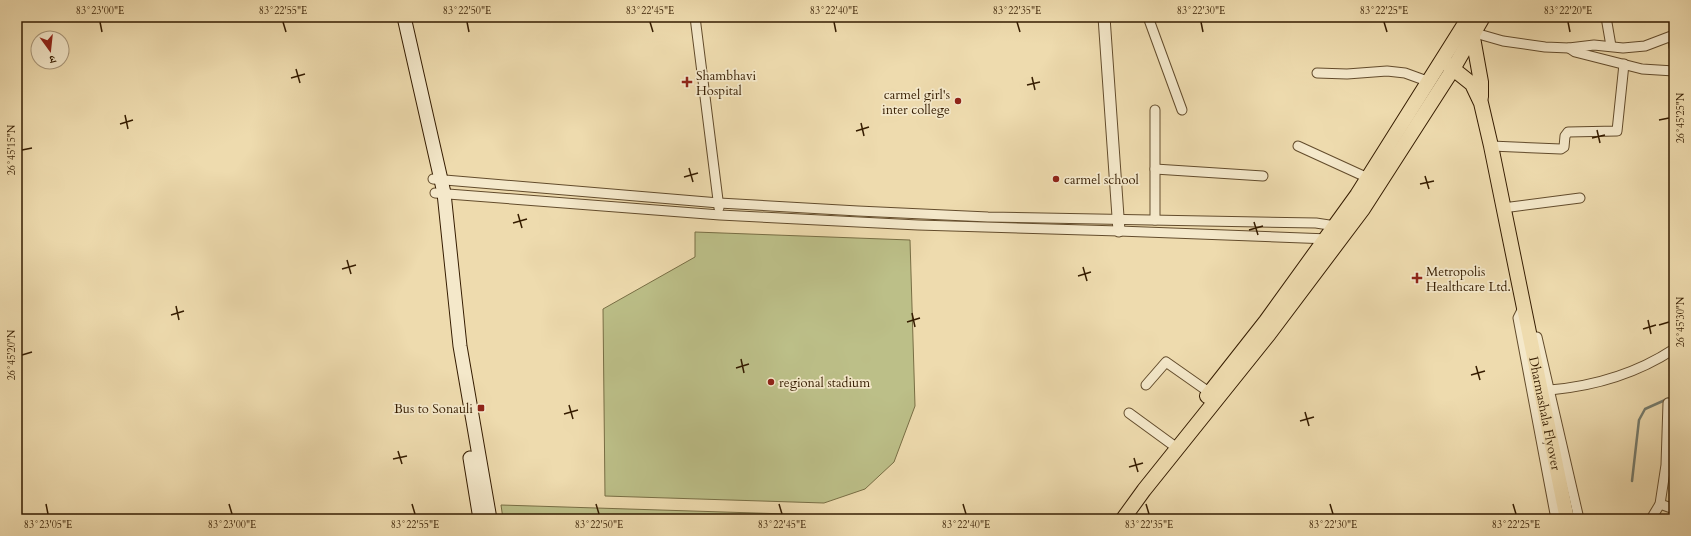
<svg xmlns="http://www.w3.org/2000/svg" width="1691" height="536" viewBox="0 0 1691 536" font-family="Cardo,'Noto Serif Devanagari',serif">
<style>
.green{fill:#bcbf88;stroke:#786e44}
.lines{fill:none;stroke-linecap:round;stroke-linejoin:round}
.stream{stroke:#737a6c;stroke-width:2.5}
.minor-casing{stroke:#634c2c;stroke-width:11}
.tertiary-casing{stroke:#634c2c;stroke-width:13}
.secondary-casing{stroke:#351c00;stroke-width:15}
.primary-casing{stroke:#351c00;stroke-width:16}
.minor{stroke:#f4e8ca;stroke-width:9}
.tertiary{stroke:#f4e8ca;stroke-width:11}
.secondary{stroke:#f4e8ca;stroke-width:13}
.primary{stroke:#eedbae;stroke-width:14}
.ticks{fill:none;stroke:#351c00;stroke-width:1.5}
.poi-dot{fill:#8f2418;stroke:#f4e8ca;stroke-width:1.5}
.labels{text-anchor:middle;stroke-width:3.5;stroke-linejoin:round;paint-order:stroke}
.poi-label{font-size:13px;fill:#351c00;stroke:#f4e8ca;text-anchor:start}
.street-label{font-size:13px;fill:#351c00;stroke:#f4e8ca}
.neatline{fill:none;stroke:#351c00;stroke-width:1.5}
.ticks-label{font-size:10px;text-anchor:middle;fill:#351c00}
</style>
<rect width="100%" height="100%" fill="#eedbae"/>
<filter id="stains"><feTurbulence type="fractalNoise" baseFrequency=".005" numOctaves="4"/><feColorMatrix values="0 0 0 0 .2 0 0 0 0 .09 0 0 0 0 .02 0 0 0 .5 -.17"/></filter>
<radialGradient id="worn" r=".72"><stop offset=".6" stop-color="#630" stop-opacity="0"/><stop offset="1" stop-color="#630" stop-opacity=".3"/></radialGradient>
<!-- green -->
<g class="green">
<path d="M695 232 910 240 915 406 894 462 865 489 824 503 605 496 603 309 695 257Z"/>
<path d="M501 505 819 515V519H503Z"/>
</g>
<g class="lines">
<!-- stream -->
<path class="stream" d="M1632 481 1639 420 1645 409 1674 396"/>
<!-- minor casing -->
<g class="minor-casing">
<g id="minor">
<path d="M695 17 719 208"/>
<path d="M1148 17 1182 110"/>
<path d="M1606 17 1611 46"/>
<path d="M1475 33 1503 41 1545 47 1569 48 1594 45 1623 48 1645 46 1674 35"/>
<path d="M1673 36 1674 47"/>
<path d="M1569 48 1575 52 1642 69 1674 71"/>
<path d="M1317 73 1347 74 1387 71 1405 73 1427 81"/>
<path d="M1155 110V220"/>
<path d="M1298 146 1368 178"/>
<path d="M1491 146 1561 149 1564 147 1565 136 1568 132 1617 131 1624 64"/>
<path d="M1155 169 1263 176"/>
<path d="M433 179 719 203 858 211 988 217 1316 223 1329 225 1339 228"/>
<path d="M435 193 720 215 918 225 1119 231 1329 239"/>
<path d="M1503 208 1580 198"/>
<path d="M1525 310 1523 308 1518 318 1556 519"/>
<path d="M1537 337 1579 519"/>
<path d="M1146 385 1166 362 1213 395"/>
<path d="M1550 390C1595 386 1636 374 1674 349"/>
<path d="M1129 413 1177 448"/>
<path d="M1660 504 1674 509"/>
<path d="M1651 519 1660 504 1666 465 1668 403"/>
</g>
</g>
<!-- tertiary casing -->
<g class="tertiary-casing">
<path id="tertiary" d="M1104 17 1119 231"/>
</g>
<!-- secondary casing -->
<g class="secondary-casing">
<g id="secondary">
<path d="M404 17 444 193 460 346 490 519"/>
<path d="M470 458 480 519"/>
</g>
</g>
<!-- primary casing -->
<g class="primary-casing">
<g id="primary">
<path d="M1472 32 1481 82V97"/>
<path id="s1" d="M1447 64 1472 84 1481 103 1491 146 1567 519"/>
<path d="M1207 396 1266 321 1357 195 1469 17"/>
<path d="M1123 519 1144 490 1269 334 1363 209 1453 69 1483 17"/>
</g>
</g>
<!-- minor -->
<use href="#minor" class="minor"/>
<!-- tertiary -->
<use href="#tertiary" class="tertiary"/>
<!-- secondary -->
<use href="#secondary" class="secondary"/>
<!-- primary -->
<use href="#primary" class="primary"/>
</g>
<!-- ticks -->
<path class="ticks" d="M100 22 102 32M283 22 286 32M467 22 469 32M650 22 653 32M834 22 836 32M1017 22 1020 32M1201 22 1203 32M1384 22 1387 32M1568 22 1570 32M296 69 300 83M1032 77 1035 90M291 78 305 74M1027 85 1040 82M125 115 128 129M1659 120 1669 118M861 123 864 136M120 124 133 120M1597 130 1600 143M856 131 869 127M1592 138 1605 135M22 150 32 148M689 168 693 182M1425 176 1429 189M684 177 698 173M1420 184 1434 181M518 214 522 228M1254 222 1258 235M513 223 527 219M1249 230 1263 226M347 260 351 274M1083 267 1087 281M342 269 356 265M1078 276 1091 272M176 306 179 320M912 313 915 327M171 315 184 311M1648 320 1651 334M907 322 920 318M1659 325 1669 322M1643 329 1656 325M22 355 32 352M741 359 744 373M1476 366 1480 380M736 368 749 364M1471 375 1485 371M569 405 573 419M1305 412 1309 426M564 414 578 410M1300 421 1314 417M398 451 402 464M1134 458 1138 472M393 459 407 456M1129 467 1143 463M46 504 48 514M229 504 232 514M412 504 415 514M596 504 599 514M779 504 782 514M963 504 966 514M1146 504 1149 514M1330 504 1333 514M1513 504 1516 514"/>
<!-- markers -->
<g class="poi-dot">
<path d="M685 76h4v4h4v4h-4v4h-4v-4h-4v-4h4z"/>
<circle cx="958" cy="101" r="4"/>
<circle cx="1056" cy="179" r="4"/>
<path d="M1415 272h4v4h4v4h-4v4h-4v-4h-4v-4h4z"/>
<circle cx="771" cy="382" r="4"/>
<rect x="477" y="404" width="8" height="8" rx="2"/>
</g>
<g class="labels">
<!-- poi labels -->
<g class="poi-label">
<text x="696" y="80">Shambhavi<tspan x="696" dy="15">Hospital</tspan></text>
<text x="950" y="99" text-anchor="end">carmel girl's<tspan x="950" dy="15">inter college</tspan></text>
<text x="1064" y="184">carmel school</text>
<text x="1426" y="276">Metropolis<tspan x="1426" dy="15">Healthcare Ltd.</tspan></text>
<text x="779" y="387">regional stadium</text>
<text x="473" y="413" text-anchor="end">Bus to Sonauli</text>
</g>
<!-- street labels -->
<g class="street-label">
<text dy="5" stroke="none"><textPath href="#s1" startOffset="370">Dharmashala Flyover</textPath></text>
</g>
</g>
<!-- margin -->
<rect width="1691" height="536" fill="none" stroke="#eedbae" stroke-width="44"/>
<!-- north arrow -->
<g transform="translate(50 50) rotate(165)"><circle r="19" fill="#f4e8ca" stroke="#a89679"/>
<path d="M0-3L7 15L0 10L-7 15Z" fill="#8f2418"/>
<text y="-6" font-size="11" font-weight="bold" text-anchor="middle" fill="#351c00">उ</text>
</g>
<rect x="22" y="22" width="1647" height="492" class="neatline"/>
<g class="ticks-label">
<text x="100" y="14">83°23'00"E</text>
<text x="283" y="14">83°22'55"E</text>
<text x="467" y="14">83°22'50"E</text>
<text x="650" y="14">83°22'45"E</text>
<text x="834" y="14">83°22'40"E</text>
<text x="1017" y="14">83°22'35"E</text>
<text x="1201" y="14">83°22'30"E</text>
<text x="1384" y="14">83°22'25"E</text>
<text x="1568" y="14">83°22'20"E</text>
<text transform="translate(1680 118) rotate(-90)" y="4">26°45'25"N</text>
<text transform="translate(11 150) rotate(-90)" y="4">26°45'15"N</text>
<text transform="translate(1680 322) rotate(-90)" y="4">26°45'30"N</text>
<text transform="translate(11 355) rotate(-90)" y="4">26°45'20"N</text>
<text x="48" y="528">83°23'05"E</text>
<text x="232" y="528">83°23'00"E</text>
<text x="415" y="528">83°22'55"E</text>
<text x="599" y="528">83°22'50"E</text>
<text x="782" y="528">83°22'45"E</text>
<text x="966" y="528">83°22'40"E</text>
<text x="1149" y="528">83°22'35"E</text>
<text x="1333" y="528">83°22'30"E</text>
<text x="1516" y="528">83°22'25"E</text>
</g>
<rect width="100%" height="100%" filter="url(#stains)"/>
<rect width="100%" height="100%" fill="url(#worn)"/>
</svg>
